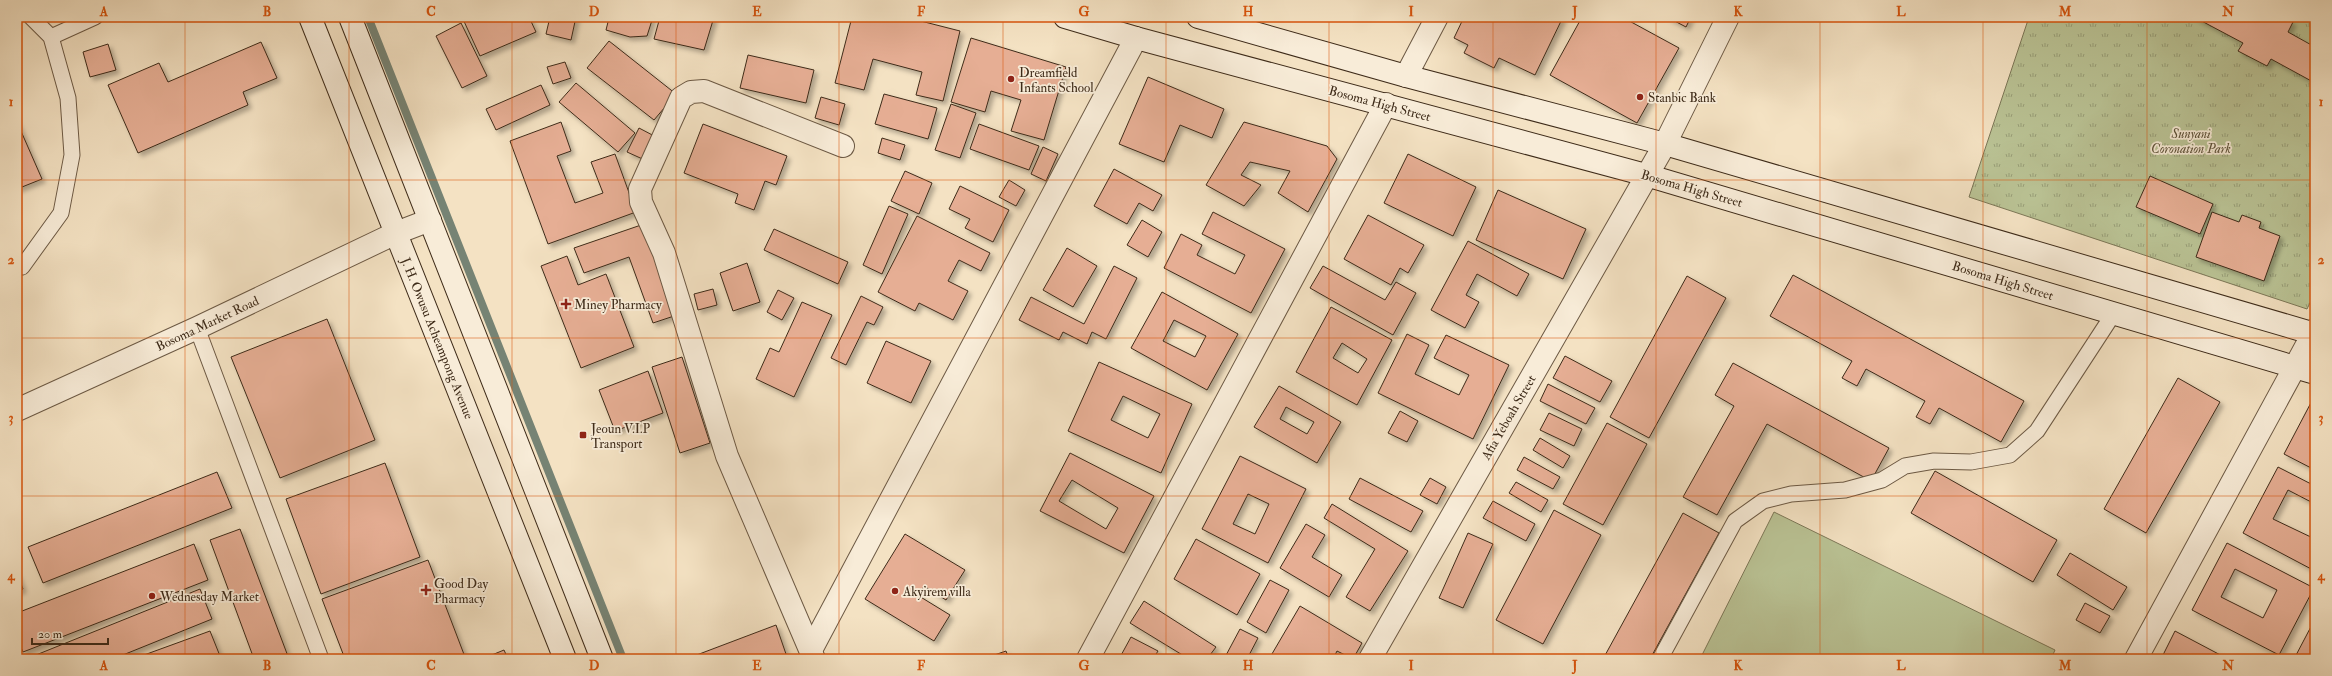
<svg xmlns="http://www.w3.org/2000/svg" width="2332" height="676" viewBox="0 0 2332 676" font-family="'IM FELL Double Pica',serif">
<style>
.park{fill:url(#park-tufts);stroke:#7c7757}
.pitch{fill:#bac395;stroke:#7c7757}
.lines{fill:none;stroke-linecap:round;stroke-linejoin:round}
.stream{stroke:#768374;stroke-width:8}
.building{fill:#e6ae94;stroke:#3e2b19;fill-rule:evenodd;filter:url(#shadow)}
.lane-casing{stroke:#6c5944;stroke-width:17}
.street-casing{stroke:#6c5944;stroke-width:24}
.secondary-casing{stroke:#3e2b19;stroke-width:24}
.lane{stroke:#f8ecd8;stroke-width:15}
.street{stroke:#f8ecd8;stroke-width:22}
.secondary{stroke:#f8ecd8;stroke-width:22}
.grid{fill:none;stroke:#d7540d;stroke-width:1;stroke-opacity:0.55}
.poi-dot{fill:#8f2418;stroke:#f8ecd8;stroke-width:1.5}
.labels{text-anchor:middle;stroke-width:3.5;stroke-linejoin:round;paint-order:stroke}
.poi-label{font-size:13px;fill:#3e2b19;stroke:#f8ecd8;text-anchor:start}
.street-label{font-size:13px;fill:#3e2b19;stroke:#f8ecd8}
.park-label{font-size:13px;font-style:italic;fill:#5d5138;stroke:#f8ecd8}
.neatline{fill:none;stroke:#d7540d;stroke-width:1.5}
.grid-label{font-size:13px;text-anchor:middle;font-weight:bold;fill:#d7540d}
</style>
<defs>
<pattern id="park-tufts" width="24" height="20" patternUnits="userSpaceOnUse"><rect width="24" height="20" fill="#bac395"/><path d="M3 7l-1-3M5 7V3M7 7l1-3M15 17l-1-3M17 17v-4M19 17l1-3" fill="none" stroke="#999f79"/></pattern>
<filter id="shadow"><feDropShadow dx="3.5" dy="3.5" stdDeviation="2" flood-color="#0004"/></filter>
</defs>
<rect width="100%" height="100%" fill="#f4e2c3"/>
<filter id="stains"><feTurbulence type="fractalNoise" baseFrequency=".005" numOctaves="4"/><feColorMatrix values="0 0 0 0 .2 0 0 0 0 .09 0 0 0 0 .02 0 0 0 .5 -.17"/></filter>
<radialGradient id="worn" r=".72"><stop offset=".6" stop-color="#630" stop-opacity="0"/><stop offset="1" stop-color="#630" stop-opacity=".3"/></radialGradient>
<!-- park -->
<path class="park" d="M2029 17H2315V293L2307 309 1969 197Z"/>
<!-- pitch -->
<path class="pitch" d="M1774 512 2055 650 2051 659H1700Z"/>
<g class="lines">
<!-- stream -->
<path class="stream" d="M368 17 623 659"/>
</g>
<!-- building -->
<g class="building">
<path d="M462 17H503L504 20 511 17H529L536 32 480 56Z"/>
<path d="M550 17H576L571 40 546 34Z"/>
<path d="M605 17H653L647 36 630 37 606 30 609 18Z"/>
<path d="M660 17H714L704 50 654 39Z"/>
<path d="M852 17H905L960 31 943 101 916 95 922 72 873 59 864 90 835 83Z"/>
<path d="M1464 17H1563L1535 75 1499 58 1494 68 1464 53 1468 45 1454 38Z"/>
<path d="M1582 17H1622L1679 48 1637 123 1550 75Z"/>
<path d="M1667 17H1691L1686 27Z"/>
<path d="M2194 17H2284L2293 22 2288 32 2315 47V83L2271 59 2267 66 2238 51 2243 43Z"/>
<path d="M461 23 487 76 462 88 436 36Z"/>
<path d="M971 38 1066 67 1044 140 1011 131 1021 100 991 91 985 112 951 102Z"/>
<path d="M609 41 676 94 654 120 587 68Z"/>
<path d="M261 42 277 78 243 92 248 105 138 153 108 85 159 63 168 82Z"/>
<path d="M108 44 116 70 90 77 83 52Z"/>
<path d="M748 55 814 70 806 103 740 88Z"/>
<path d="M565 62 571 78 553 84 547 67Z"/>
<path d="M1148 77 1224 109 1212 138 1180 125 1164 162 1119 144Z"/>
<path d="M576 83 635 133 618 152 559 102Z"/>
<path d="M541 85 550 105 496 130 486 109Z"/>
<path d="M884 94 937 108 928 139 875 124Z"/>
<path d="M821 97 845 104 839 125 815 118Z"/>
<path d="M951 104 976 113 960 158 935 150Z"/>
<path d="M17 122 42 179 17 189Z"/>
<path d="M561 122 571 151 557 156 575 203 603 193 591 162 615 154 636 212 548 244 510 141Z"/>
<path d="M1244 122 1327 146 1337 159 1308 212 1278 193 1290 171 1250 162 1241 175 1261 185 1244 206 1206 185Z"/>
<path d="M703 124 787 156 776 185 765 181 754 210 735 203 738 194 684 173Z"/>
<path d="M979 124 1039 146 1029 170 970 149Z"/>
<path d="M639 128 658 138 647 161 627 152Z"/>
<path d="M882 138 905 145 900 160 878 153Z"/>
<path d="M1043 147 1058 154 1046 181 1031 174Z"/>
<path d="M1408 154 1476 187 1453 236 1384 203Z"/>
<path d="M1114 169 1162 195 1153 211 1139 203 1127 224 1094 206Z"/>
<path d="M905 171 932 183 919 214 891 201Z"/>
<path d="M2150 176 2213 204 2200 234 2136 207Z"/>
<path d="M1009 180 1025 190 1016 206 999 197Z"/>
<path d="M960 186 1009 210 993 242 965 228 970 219 949 209Z"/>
<path d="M1498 190 1586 229 1563 279 1476 240Z"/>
<path d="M889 206 908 214 882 274 863 265Z"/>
<path d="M1213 212 1285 249 1251 313 1164 268 1181 234 1202 245 1197 255 1235 274 1245 255 1202 234Z"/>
<path d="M2212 212 2239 222 2242 215 2261 222 2259 228 2280 236 2264 281 2196 257Z"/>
<path d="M1368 215 1424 245 1408 273 1400 268 1391 285 1344 259Z"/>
<path d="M917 216 990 253 981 271 959 260 948 281 968 291 953 320 919 303 915 311 878 292Z"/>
<path d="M1142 220 1162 232 1148 257 1127 245Z"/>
<path d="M644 224 677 315 653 323 629 257 584 273 574 248Z"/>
<path d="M774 229 848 262 838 284 764 250Z"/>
<path d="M1468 241 1529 274 1517 296 1477 274 1466 295 1479 302 1465 328 1431 310Z"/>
<path d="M1067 248 1097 266 1073 307 1043 290Z"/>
<path d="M567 256 578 285 606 274 634 347 581 368 541 266Z"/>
<path d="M747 263 760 302 733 311 720 273Z"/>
<path d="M1114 266 1137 278 1106 339 1092 332 1087 344 1063 332 1059 340 1019 320 1031 297 1084 324Z"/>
<path d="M1323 266 1385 300 1396 282 1416 293 1393 335 1310 288Z"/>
<path d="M1793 275 2024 401 2001 442 1939 408 1930 424 1916 417 1925 401 1866 369 1857 386 1842 378 1852 361 1770 316Z"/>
<path d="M1687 276 1726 298 1649 438 1610 417Z"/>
<path d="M713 289 717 305 698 310 694 294Z"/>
<path d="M778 290 794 298 782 320 767 312Z"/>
<path d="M1162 292 1238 334 1207 390 1131 348ZM1174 320 1206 336 1195 357 1163 341Z"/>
<path d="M861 296 883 307 874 325 867 322 846 365 831 358Z"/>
<path d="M802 302 832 315 794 397 756 379 770 348 779 352Z"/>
<path d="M1331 307 1392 340 1357 405 1296 372ZM1342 343 1367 359 1358 373 1333 358Z"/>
<path d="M327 319 375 440 280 478 231 357Z"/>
<path d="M1407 334 1429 345 1415 374 1459 395 1469 375 1434 358 1446 335 1509 365 1473 439 1378 393Z"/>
<path d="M886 341 931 361 911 403 867 383Z"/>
<path d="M1565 356 1612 381 1600 402 1553 378Z"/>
<path d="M682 357 710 443 680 453 652 367Z"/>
<path d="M1099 362 1192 404 1161 473 1068 431ZM1123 396 1160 414 1148 438 1111 420Z"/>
<path d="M1733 363 1889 448 1871 481 1767 424 1717 515 1683 497 1734 406 1715 395Z"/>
<path d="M648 371 663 413 615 431 599 390Z"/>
<path d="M2178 378 2220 402 2146 533 2104 509Z"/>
<path d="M1548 384 1595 408 1586 424 1540 401Z"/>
<path d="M1279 386 1341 422 1317 463 1254 427ZM1286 407 1314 422 1307 434 1280 419Z"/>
<path d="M2315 395 2313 442 2315 470 2284 454Z"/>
<path d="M1400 411 1418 421 1407 442 1388 433Z"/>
<path d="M1549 413 1582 429 1574 446 1540 430Z"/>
<path d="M1607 423 1647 444 1603 525 1563 504Z"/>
<path d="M1540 438 1570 456 1563 468 1533 450Z"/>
<path d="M1070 453 1154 496 1124 553 1040 511ZM1072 480 1118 508 1106 529 1059 501Z"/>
<path d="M1240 456 1306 489 1268 563 1202 529ZM1248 494 1269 504 1255 534 1233 524Z"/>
<path d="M1524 457 1560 477 1553 489 1517 470Z"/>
<path d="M385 463 420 557 321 594 286 499Z"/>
<path d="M2278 467 2315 486V504L2288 490 2273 519 2315 539V571L2243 533Z"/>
<path d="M1935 471 2057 540 2033 582 1911 513Z"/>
<path d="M217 472 232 508 43 583 28 547Z"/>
<path d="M1360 478 1423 511 1411 532 1349 499Z"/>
<path d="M1430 478 1446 487 1437 504 1420 495Z"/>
<path d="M1516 482 1548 500 1541 512 1509 493Z"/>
<path d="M1493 501 1535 524 1526 541 1483 518Z"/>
<path d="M1332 504 1408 551 1370 611 1346 597 1375 549 1324 518Z"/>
<path d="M1554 510 1601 535 1543 644 1496 620Z"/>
<path d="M1683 513 1719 533 1650 659H1603Z"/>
<path d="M1306 524 1325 535 1312 557 1342 575 1329 597 1280 568Z"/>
<path d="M240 529 289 659H254L210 540Z"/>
<path d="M1468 533 1493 544 1463 608 1439 598Z"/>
<path d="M905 534 965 570 946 600 924 586 919 596 950 615 934 641 865 599Z"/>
<path d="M1196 539 1260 574 1237 615 1174 579Z"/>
<path d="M2227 543 2314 588 2279 655 2192 610ZM2235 569 2277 590 2263 618 2221 597Z"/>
<path d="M194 544 208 580 23 652 17 638V613Z"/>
<path d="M2070 553 2127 587 2113 610 2057 575Z"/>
<path d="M428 560 465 657 345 659 322 599Z"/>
<path d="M17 573 23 589 17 592Z"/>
<path d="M1270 580 1289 590 1266 633 1247 622Z"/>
<path d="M200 589 212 619 113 659H26Z"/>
<path d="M1144 601 1216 647 1207 659H1189L1130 623Z"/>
<path d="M2085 603 2110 616 2100 633 2076 620Z"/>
<path d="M1300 606 1362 643 1353 659 1337 651 1333 659H1269Z"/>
<path d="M2315 619V659H2294Z"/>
<path d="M776 625 787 657 695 659 694 656Z"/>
<path d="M1240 629 1258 638 1247 659H1224Z"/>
<path d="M210 631 220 656 211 659H133Z"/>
<path d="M2175 631 2228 659H2161Z"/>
<path d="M1131 637 1158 651 1153 659H1119Z"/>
<path d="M504 650 508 659H482Z"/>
<path d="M1006 651 1009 659H983Z"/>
</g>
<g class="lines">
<!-- lane casing -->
<g class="lane-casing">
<g id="lane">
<path d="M51 37 95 17"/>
<path d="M22 267 61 213 72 155 68 98 51 37 31 17"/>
<path d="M197 328 321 659"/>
<path d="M1660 659 1735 521 1763 501 1791 494 1845 490 1882 480 1905 466 1934 461 1971 462 2010 455 2037 431 2114 313"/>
</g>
</g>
<!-- street casing -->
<g class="street-casing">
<g id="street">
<path d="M1406 76 1437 17"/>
<path d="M17 410 197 328 396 233 430 220"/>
<path d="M811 650 1136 38"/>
<path d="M814 659 727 456 664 253 641 202 640 189 681 98 691 92 704 91 843 146"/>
<path d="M1088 659 1386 104"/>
<path d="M1370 659 1665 144 1728 17"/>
<path d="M2136 659 2315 330"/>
</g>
</g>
<!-- secondary casing -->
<g class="secondary-casing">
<g id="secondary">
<path d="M310 17 565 659"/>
<path d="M350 17 602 659"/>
<path d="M1065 17 1136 38 1646 175 2315 373"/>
<path d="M1198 17 1406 76 1665 144 2315 334"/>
</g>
</g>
<!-- lane -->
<use href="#lane" class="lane"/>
<!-- street -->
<use href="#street" class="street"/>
<!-- secondary -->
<use href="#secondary" class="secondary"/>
</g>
<!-- grid -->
<path class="grid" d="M185 17V659M349 17V659M512 17V659M676 17V659M839 17V659M1003 17V659M1166 17V659M1329 17V659M1493 17V659M1656 17V659M1820 17V659M1983 17V659M2147 17V659M17 180H2315M17 338H2315M17 496H2315"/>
<!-- markers -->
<g class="poi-dot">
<circle cx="1011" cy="79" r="4"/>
<circle cx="1640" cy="97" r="4"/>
<path d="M564 298h4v4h4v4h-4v4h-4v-4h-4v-4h4z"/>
<rect x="579" y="431" width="8" height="8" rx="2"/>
<path d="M424 584h4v4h4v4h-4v4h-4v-4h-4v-4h4z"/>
<circle cx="895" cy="591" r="4"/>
<circle cx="152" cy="596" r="4"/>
</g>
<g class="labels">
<!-- poi labels -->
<g class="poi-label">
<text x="1019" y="77">Dreamfield<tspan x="1019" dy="15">Infants School</tspan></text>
<text x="1648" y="102">Stanbic Bank</text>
<text x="574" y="309">Miney Pharmacy</text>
<text x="591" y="433">Jeoun V.I.P<tspan x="591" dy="15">Transport</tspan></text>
<text x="434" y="588">Good Day<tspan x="434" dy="15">Pharmacy</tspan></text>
<text x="903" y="596">Akyirem villa</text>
<text x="160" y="601">Wednesday Market</text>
</g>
<!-- street labels -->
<g class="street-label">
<text transform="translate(1380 103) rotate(15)" y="5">Bosoma High Street</text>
<text transform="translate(1692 188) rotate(16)" y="5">Bosoma High Street</text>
<text transform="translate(2003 280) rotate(17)" y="5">Bosoma High Street</text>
<text transform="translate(207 323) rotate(-25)" y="5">Bosoma Market Road</text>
<text transform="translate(438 338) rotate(68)" y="5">J. H. Owusu Acheampong Avenue</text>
<text transform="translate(1508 417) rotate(-60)" y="5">Afia Yeboah Street</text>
</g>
<!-- park labels -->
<g class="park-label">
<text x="2191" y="138">Sunyani<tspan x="2191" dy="15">Coronation Park</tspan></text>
</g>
</g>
<!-- margin -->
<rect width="2332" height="676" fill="none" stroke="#f4e2c3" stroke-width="44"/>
<!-- scale -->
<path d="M32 638v6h76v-6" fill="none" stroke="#3e2b19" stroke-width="2"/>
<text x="38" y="638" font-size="12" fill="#3e2b19" stroke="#f8ecd8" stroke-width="3" paint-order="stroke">20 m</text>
<rect x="22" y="22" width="2288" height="632" class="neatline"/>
<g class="grid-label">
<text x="104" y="16">A</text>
<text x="267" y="16">B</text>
<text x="431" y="16">C</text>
<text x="594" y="16">D</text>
<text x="757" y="16">E</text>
<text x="921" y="16">F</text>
<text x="1084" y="16">G</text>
<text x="1248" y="16">H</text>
<text x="1411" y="16">I</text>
<text x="1575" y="16">J</text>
<text x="1738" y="16">K</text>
<text x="1901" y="16">L</text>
<text x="2065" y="16">M</text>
<text x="2228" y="16">N</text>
<text x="11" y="106">1</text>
<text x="2321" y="106">1</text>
<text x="11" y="264">2</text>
<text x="2321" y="264">2</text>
<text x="11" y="422">3</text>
<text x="2321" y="422">3</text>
<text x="11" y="580">4</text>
<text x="2321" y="580">4</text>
<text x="104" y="670">A</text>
<text x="267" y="670">B</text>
<text x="431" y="670">C</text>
<text x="594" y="670">D</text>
<text x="757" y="670">E</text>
<text x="921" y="670">F</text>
<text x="1084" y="670">G</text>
<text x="1248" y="670">H</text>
<text x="1411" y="670">I</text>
<text x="1575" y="670">J</text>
<text x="1738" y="670">K</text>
<text x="1901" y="670">L</text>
<text x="2065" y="670">M</text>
<text x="2228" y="670">N</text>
</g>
<rect width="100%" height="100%" filter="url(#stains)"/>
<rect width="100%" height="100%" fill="url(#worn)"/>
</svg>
